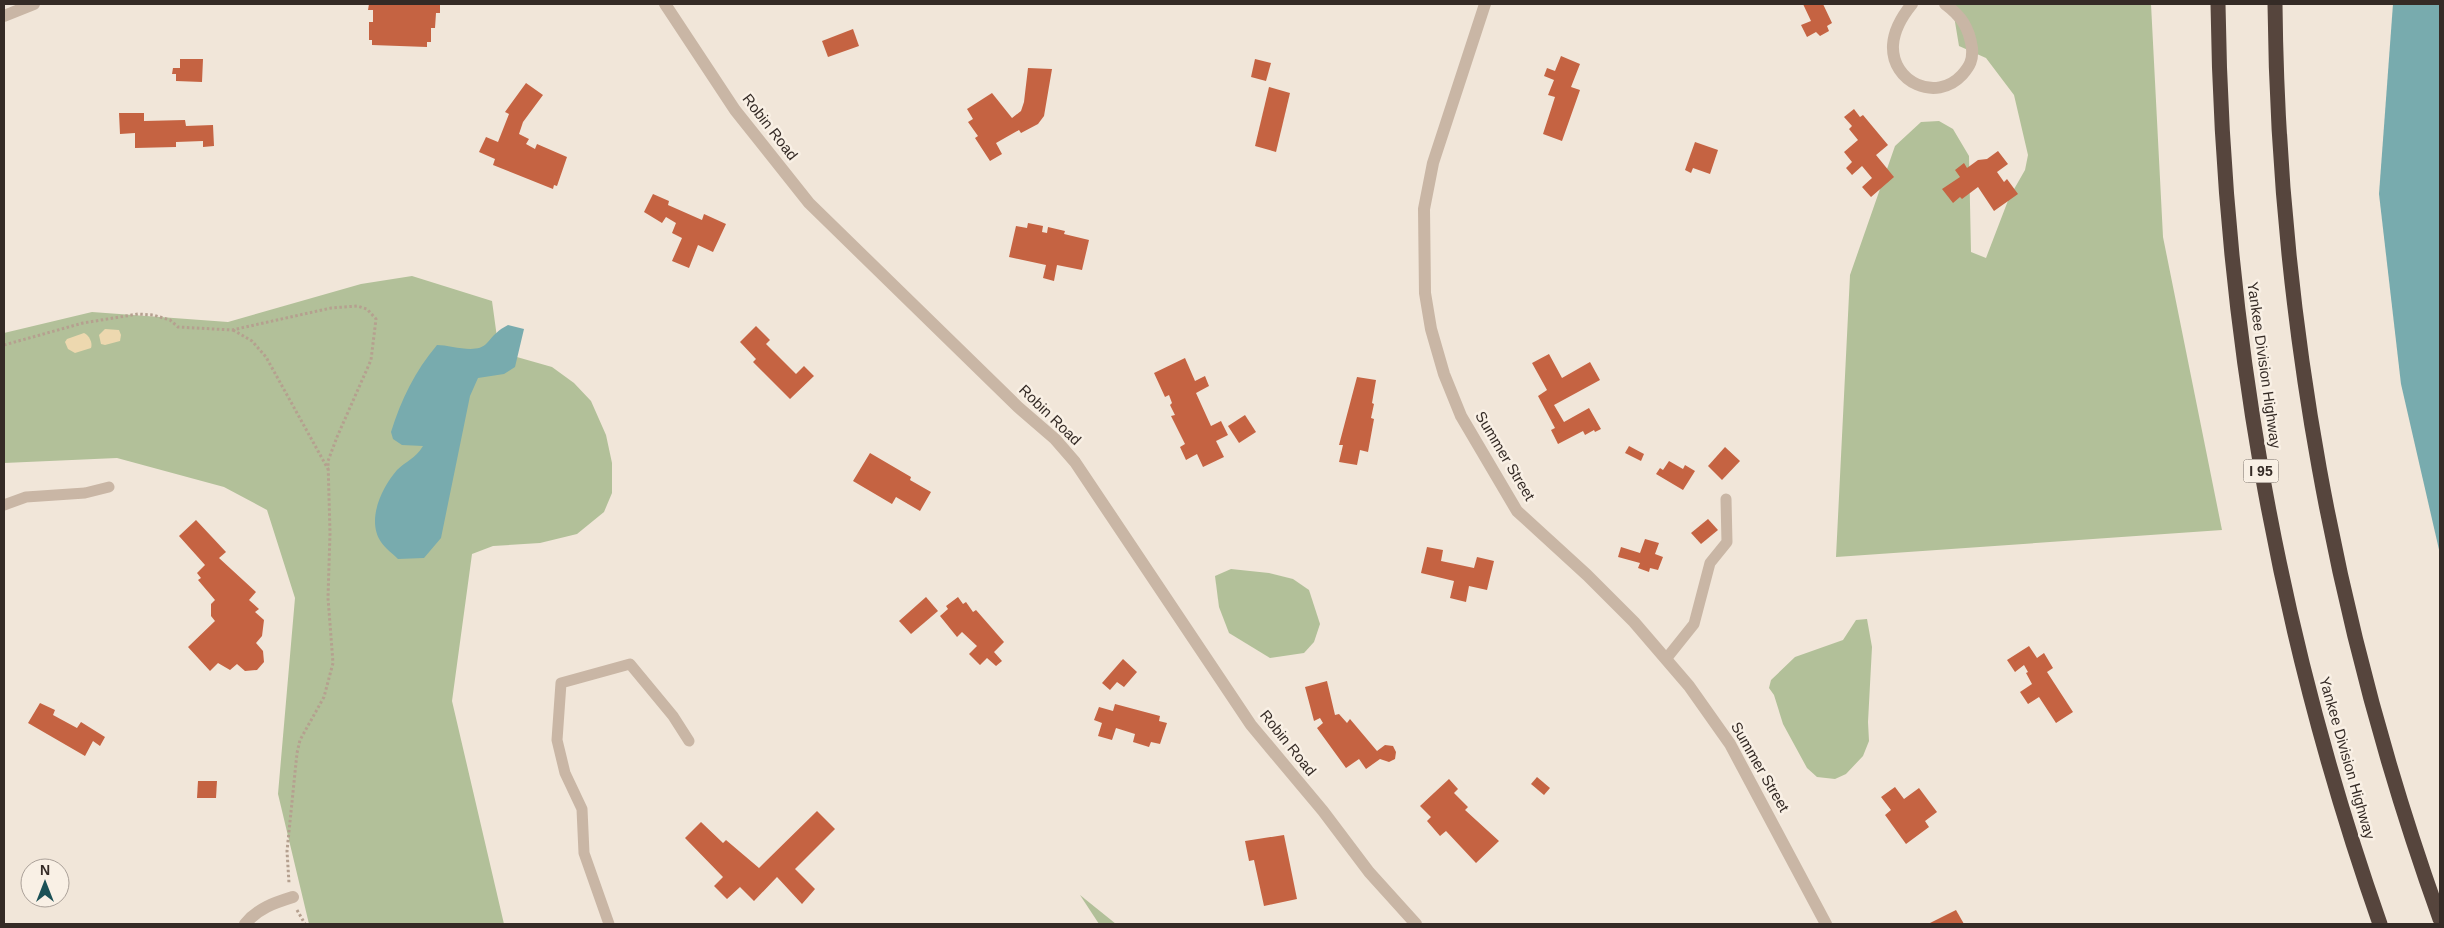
<svg xmlns="http://www.w3.org/2000/svg" width="2444" height="928" viewBox="0 0 2444 928" font-family="Helvetica,sans-serif">
<style>
.green{fill:#b2c099}
.sand{fill:#edd8af}
.water{fill:#78abae}
.building{fill:#c56342}
.lines{fill:none;stroke-linecap:round;stroke-linejoin:round}
.path{stroke:#b5a08f;stroke-width:3;stroke-dasharray:2.5 2.5;stroke-linecap:butt}
.service{stroke:#c9b6a5;stroke-width:11}
.minor{stroke:#c9b6a5;stroke-width:12}
.tertiary{stroke:#c9b6a5;stroke-width:12}
.motorway{stroke:#56453d;stroke-width:15}
.labels{text-anchor:middle;stroke-width:5;stroke-linejoin:round;paint-order:stroke}
.shield{fill:#f9f0e5;stroke:#70665f;stroke-width:1}
.shield-label{font-size:14px;font-weight:bold;fill:#352b26}
.street-label{font-size:15px;fill:#352b26;stroke:#f9f0e5}
</style>
<rect width="100%" height="100%" fill="#f1e6d9"/>
<!-- green -->
<g class="green">
<path d="M1952 4H2151L2163 237 2222 530 1836 557 1850 275 1895 146 1921 122 1939 121 1953 129 1969 156 1971 252 1986 258 2009 198 2025 170 2028 155 2014 95 1986 58 1959 46Z"/>
<path d="M412 276 492 301 499 352 552 367 574 383 591 401 606 435 612 463V493L604 512 577 534 540 543 493 546 472 554 452 701 504 924H309L278 794 295 598 267 510 224 487 117 458 4 463V333L92 312 228 322 361 284Z"/>
<path d="M1231 569 1269 573 1293 579 1309 590 1320 624 1314 642 1304 653 1270 658 1229 633 1219 607 1215 576Z"/>
<path d="M1867 619 1872 647 1868 722 1869 741 1863 756 1846 774 1835 779 1817 777 1807 768 1783 724 1774 695 1769 688 1771 680 1795 657 1843 640 1856 620Z"/>
<path d="M1080 895 1116 924H1099Z"/>
</g>
<!-- sand -->
<g class="sand">
<path d="M105 329 119 330 121 335 120 341 105 345 101 344 99 335Z"/>
<path d="M84 333C89 335 93 343 91 348L75 353 68 349 65 342 67 339Z"/>
</g>
<!-- water -->
<g class="water">
<path d="M2393 4H2440V554L2401 384 2379 194Z"/>
<path d="M508 325 524 329 515 367 504 374 478 378 470 396 441 538 424 558 398 559C393 554 385 548 381 542 366 520 382 487 397 470 406 461 415 459 423 446L402 445 393 439 391 432C401 400 415 371 437 345 451 345 477 355 487 343 494 335 498 330 508 325Z"/>
</g>
<!-- building -->
<g class="building">
<path d="M369 4H440V13H436L435 28H431V42H427V47L372 45V40H369V22H373V10H368Z"/>
<path d="M1803 4H1823L1832 23 1827 26 1829 31 1820 36 1816 32 1807 37 1801 25 1811 21Z"/>
<path d="M853 29 859 46 828 57 822 41Z"/>
<path d="M1561 56 1580 64 1571 87 1580 90 1562 141 1543 134 1555 97 1548 95 1554 80 1544 76 1547 68 1555 71Z"/>
<path d="M180 59H203L202 82 176 81V74H172L173 68H180Z"/>
<path d="M1255 59 1271 63 1266 81 1251 77Z"/>
<path d="M1028 68 1052 69 1044 116 1038 124 1021 133 1019 130 996 143 1002 154 990 161 975 138 978 136 968 122 973 119 967 109 992 93 1012 118 1021 111 1024 102Z"/>
<path d="M526 83 543 95 523 122 519 134 529 139 526 144 535 149 537 144 567 157 557 186 554 185 553 189 493 165 495 159 479 152 486 137 498 142 509 114 505 112Z"/>
<path d="M1269 87 1290 93 1276 152 1255 146Z"/>
<path d="M1854 109 1860 117 1863 115 1888 145 1876 155 1894 177 1871 197 1862 187 1872 178 1862 166 1852 175 1846 168 1852 162 1844 152 1858 140 1849 129 1852 126 1844 117Z"/>
<path d="M119 113H144V121L185 120 186 126 213 125 214 146 203 147V141L176 142V147L135 148V133L120 134Z"/>
<path d="M1695 142 1718 150 1710 174 1693 168 1691 173 1685 170Z"/>
<path d="M1998 151 2008 164 1997 172 2004 182 2007 179 2018 194 1994 211 1978 187 1962 199 1960 197 1953 203 1942 189 1960 177 1955 170 1964 163 1967 168 1978 160 1987 159Z"/>
<path d="M653 194 669 201 668 205 702 220 704 214 726 224 713 252 698 245 689 268 672 261 682 238 672 233 676 223 666 217 662 223 644 212Z"/>
<path d="M1028 223 1043 226 1042 232 1047 233 1048 227 1065 231 1064 234 1089 240 1082 270 1057 265 1054 281 1043 278 1046 265 1009 257 1016 226 1027 228Z"/>
<path d="M756 326 770 340 766 344 796 374 804 366 814 376 790 399 753 362 756 359 740 342Z"/>
<path d="M1549 354 1562 378 1590 362 1600 380 1554 405 1564 422 1589 408 1601 429 1595 432 1594 430 1585 435 1583 431 1558 444 1551 430 1555 428 1538 396 1547 390 1532 363Z"/>
<path d="M1185 358 1195 381 1205 376 1209 386 1196 393 1211 426 1221 421 1228 435 1216 441 1224 457 1203 467 1197 454 1186 460 1180 447 1185 444 1171 416 1175 415 1170 405 1172 403 1169 395 1165 397 1154 373Z"/>
<path d="M1357 377 1376 380 1372 403 1374 404 1371 418 1374 419 1368 452 1360 450 1357 465 1339 462 1343 445H1339Z"/>
<path d="M1245 415 1256 432 1239 443 1228 426Z"/>
<path d="M1629 446 1644 454 1641 461 1625 453Z"/>
<path d="M1725 447 1740 461 1722 480 1708 466Z"/>
<path d="M870 453 911 477 910 480 931 492 920 511 896 497 892 504 853 481Z"/>
<path d="M1669 461 1683 469 1685 465 1695 471 1683 490 1656 474 1660 468 1663 470Z"/>
<path d="M1708 519 1718 530 1701 544 1691 533Z"/>
<path d="M196 520 226 552 219 558 256 592 249 600 259 609 255 612 264 620 262 636 256 643 263 651 264 662 257 670 245 671 237 664 230 670 218 663 210 671 188 647 215 621 211 616V604L215 600 198 580 201 578 197 573 205 565 179 536Z"/>
<path d="M1645 539 1659 543 1655 554 1663 557 1658 570 1650 568 1649 572 1638 568 1640 563 1618 557 1621 547 1640 553Z"/>
<path d="M1427 547 1443 550 1441 561 1474 568 1477 557 1494 561 1487 590 1469 586 1466 602 1450 598 1454 581 1421 573Z"/>
<path d="M926 597 938 611 911 634 899 621Z"/>
<path d="M958 597 963 604 966 602 973 612 976 610 1004 642 994 652 1002 661 996 666 987 658 980 665 969 654 977 646 962 632 957 637 940 616 948 609 946 606Z"/>
<path d="M2029 646 2037 658 2044 653 2053 668 2047 672 2073 712 2056 723 2039 697 2028 704 2020 692 2032 684 2026 673 2028 672 2024 665 2015 672 2007 660Z"/>
<path d="M1123 659 1137 672 1124 687 1117 682 1110 690 1102 683Z"/>
<path d="M1327 681 1335 715 1339 714 1347 723 1350 719 1377 751 1385 745 1393 746 1396 752 1395 759 1389 762 1380 759 1366 769 1359 759 1346 768 1317 728 1323 723 1320 718 1314 721 1305 687Z"/>
<path d="M40 703 55 710 53 715 77 728 81 722 105 737 100 746 93 741 85 756 28 723Z"/>
<path d="M1115 704 1160 716 1159 721 1167 723 1160 744 1151 742 1149 747 1133 742 1135 734 1116 728 1112 740 1098 736 1102 723 1094 720 1099 707 1113 711Z"/>
<path d="M1537 777 1550 788 1544 795 1531 784Z"/>
<path d="M1449 779 1458 789 1454 793 1468 807 1465 810 1499 841 1476 863 1446 831 1440 836 1427 821 1431 817 1420 806Z"/>
<path d="M198 781H217L216 798H197Z"/>
<path d="M1895 787 1904 799 1919 788 1937 812 1925 821 1929 827 1906 844 1885 815 1891 810 1881 797Z"/>
<path d="M817 811 835 829 795 869 815 889 802 904 777 877 754 901 740 887 727 899 714 886 723 877 685 838 701 822 723 843 726 840 759 868Z"/>
<path d="M1284 835 1297 899 1264 906 1254 860 1249 861 1245 841Z"/>
<path d="M1956 910 1964 924H1928Z"/>
</g>
<g class="lines">
<!-- path -->
<g class="path">
<path d="M233 330 252 341 266 357 328 469"/>
<path d="M4 345 83 323 138 314 153 315 170 320 178 327 232 330 331 308 357 306 367 309 376 319 371 360 337 437 328 461 330 533 328 598 333 663 324 697 300 740 297 753 287 851 289 883"/>
<path d="M297 910 305 924"/>
</g>
<!-- service -->
<g class="service">
<path d="M4 505 26 497 85 493 109 487"/>
<path d="M1666 659 1694 624 1710 563 1727 542 1726 499"/>
<path d="M609 924 584 853 582 809 565 773 557 740 561 683 630 664 673 716 689 741"/>
</g>
<!-- minor -->
<g class="minor">
<path d="M665 4 735 110 809 203 1018 407 1055 439 1075 462 1251 725 1323 811 1369 872 1416 924"/>
<path d="M1912 4C1903 15 1894 29 1893 45 1891 82 1936 103 1962 75 1970 66 1973 60 1972 48 1969 27 1961 16 1945 4"/>
<path d="M4 16 34 4"/>
<path d="M245 924C258 908 274 903 293 897"/>
</g>
<!-- tertiary -->
<path class="tertiary" d="M1485 4 1433 163 1424 209 1425 293 1431 329 1444 374 1461 416 1517 511 1587 575 1634 622 1689 686 1730 744 1826 924"/>
<!-- motorway -->
<g class="motorway">
<path d="M2218 4C2222 317 2276 628 2380 924"/>
<path d="M2275 4C2278 314 2335 627 2440 919"/>
</g>
</g>
<g class="labels">
<!-- shield labels -->
<rect class="shield" x="2243.5" y="459.5" width="35" height="23" rx="4"/>
<g class="shield-label">
<text x="2261" y="476">I 95</text>
</g>
<!-- street labels -->
<g class="street-label">
<text transform="translate(770 127) rotate(52)" y="5">Robin Road</text>
<text transform="translate(2264 365) rotate(82)" y="5">Yankee Division Highway</text>
<text transform="translate(1050 415) rotate(44)" y="5">Robin Road</text>
<text transform="translate(1505 456) rotate(59)" y="5">Summer Street</text>
<text transform="translate(1288 743) rotate(51)" y="5">Robin Road</text>
<text transform="translate(2347 758) rotate(74)" y="5">Yankee Division Highway</text>
<text transform="translate(1760 767) rotate(60)" y="5">Summer Street</text>
</g>
</g>
<!-- border -->
<rect width="2444" height="928" fill="none" stroke="#352b26" stroke-width="10"/>
<!-- north arrow -->
<g transform="translate(45 883)"><circle r="24" fill="#f9f0e5" stroke="#aba199"/>
<path d="M0-4L9 19L0 12L-9 19Z" fill="#1c5156"/>
<text y="-8" font-size="14" font-weight="bold" text-anchor="middle" fill="#352b26">N</text>
</g>
</svg>
